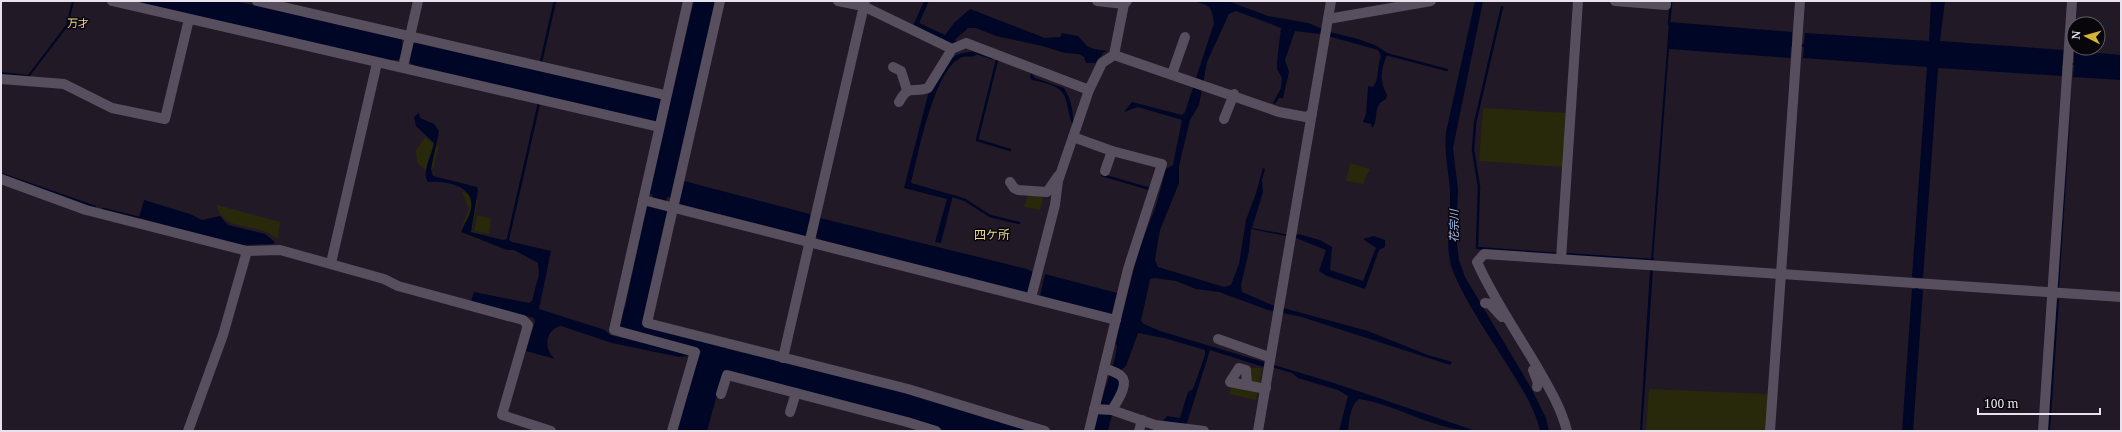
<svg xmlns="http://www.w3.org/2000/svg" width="2122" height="432" viewBox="0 0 2122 432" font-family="'Noto Serif','Noto Sans JP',serif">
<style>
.green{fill:#28280a}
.water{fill:#000626}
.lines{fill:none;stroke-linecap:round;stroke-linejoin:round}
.stream{stroke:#000626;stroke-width:2.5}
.minor{stroke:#574e5e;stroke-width:10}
.labels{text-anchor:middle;stroke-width:3;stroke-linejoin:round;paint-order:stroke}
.neighbourhood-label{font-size:11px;fill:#efda8c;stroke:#09060b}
.water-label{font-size:11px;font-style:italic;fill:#a9c7fb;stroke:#09060b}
.quarter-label{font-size:12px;fill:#efda8c;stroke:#09060b}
</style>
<rect width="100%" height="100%" fill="#211926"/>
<!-- green -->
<g class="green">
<path d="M1483 108 1568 113 1564 167 1479 161Z"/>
<path d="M425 137 433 143 435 148 439 145 433 169 425 170 417 162 416 150Z"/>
<path d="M1350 163 1370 169 1363 184 1346 181Z"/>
<path d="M462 191 478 200 472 231 482 234 480 241 460 231 469 209Z"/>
<path d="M1029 192 1044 194 1040 210 1024 207Z"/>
<path d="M217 205 280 222 278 239C273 236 267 232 261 230 245 226 220 226 217 205Z"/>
<path d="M477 215 491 219 489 234 474 231Z"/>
<path d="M1247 368H1262L1259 386 1250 384Z"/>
<path d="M1232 385 1258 389 1256 400 1229 394Z"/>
<path d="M1649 389 1770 394 1768 431H1646Z"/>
</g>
<!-- water -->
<g class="water">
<path d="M72 1H74L68 26 29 77 1 75V72L28 75 66 25Z"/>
<path d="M134 1H235L402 39V50L399 60H388Z"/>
<path d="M694 1H717L672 198 667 197 664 209 668 210 644 325 743 353 746 351 889 388 1031 431H948L854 404 724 370 707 431H678L692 376 701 351 620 330 618 326 622 307 625 308 644 218 645 206H650L653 196 649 192Z"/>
<path d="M924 1H929L919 23 945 35 954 23 970 9 1045 38 1060 37 1062 33 1078 36 1087 46 1094 49 1108 51 1104 52 1095 63H1086L1084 57 1079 54 1065 53 1042 46 996 36 976 28H968C964 33 959 35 955 40L957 42 952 45 913 26Z"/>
<path d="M1194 1H1228L1268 16 1308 23 1330 32 1358 39 1375 45 1386 52 1387 55C1381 69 1379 81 1387 95L1386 99C1371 106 1380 120 1372 128L1371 124 1363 122 1366 114 1368 86 1373 87C1379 81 1377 65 1381 56L1378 50 1321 34 1295 31 1285 60 1289 72 1283 98H1279L1275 104 1273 103 1281 88 1282 78 1277 69V62L1281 28 1236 11 1229 14 1207 62 1199 105 1190 120 1179 166V183L1160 230 1155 260 1158 267 1224 287 1231 285 1239 264 1246 220 1256 193 1263 168 1265 169 1262 180 1263 192 1252 228 1295 236 1298 234 1320 240 1332 247 1330 270 1363 281 1376 248 1363 239 1374 236 1385 240V247L1379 250 1365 289 1327 276 1319 271 1326 250 1296 238 1251 229 1249 251 1241 285 1242 292 1272 305 1368 331 1428 355 1452 362 1450 365 1302 317 1268 310 1219 292 1196 289 1176 281 1155 278 1150 279 1141 321 1144 324 1160 331 1334 383 1476 431C1435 431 1398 405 1359 399 1350 405 1349 421 1348 431H1339L1348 396 1338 390 1298 378 1292 373 1275 368 1260 366 1210 350 1187 423 1185 424 1163 421 1167 416 1180 418 1188 392 1193 389 1205 355V350L1164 338 1138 333 1126 366 1120 371 1121 378 1108 431H1094L1098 415 1102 412 1100 405 1115 358 1117 346 1115 342 1140 246 1155 209 1166 169 1173 165 1182 120 1138 107 1124 112 1132 102 1182 115 1185 112 1214 23C1211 6 1211 6 1194 1Z"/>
<path d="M1475 1H1483L1453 148 1458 190 1456 235 1459 260 1465 277 1530 386 1546 418 1549 431H1540C1535 409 1523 390 1511 371 1492 340 1469 308 1454 274 1443 248 1451 219 1450 193 1449 172 1444 153 1446 132Z"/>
<path d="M1931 1H1945L1940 41 2064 50 2063 62 2074 63V46L2076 51 2121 55V80L2073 77 2059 288H2057L2074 65H2062V76L1938 68 1923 278H1919L1918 289 1923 290 1913 431H1902L1912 289H1915L1917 278 1912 277 1927 67 1803 58 1804 47H1791L1790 58 1669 49 1653 261H1651L1669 22 1792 32V44H1804L1805 33 1929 41Z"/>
<path d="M416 43 662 99 657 121 655 123 419 67 410 63 409 61 413 44Z"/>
<path d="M975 51 977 53 975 56C971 57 966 56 962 57 934 68 918 156 911 183L953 195 941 243 935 242 947 199 904 188 928 95 950 60 958 54Z"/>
<path d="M1031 73 1035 78 1064 88C1071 99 1074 113 1073 126 1062 95 1073 88 1032 80L1030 78Z"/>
<path d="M419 113 420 118 434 124 439 131 431 169 433 176 477 187 478 190 471 232 503 240 507 239 512 242 551 251 539 309 605 330 610 335 684 353 688 356 679 357 612 343 561 326C545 330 543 349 555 359L526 351 535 322 534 318 471 301 474 292 529 303 532 301 539 274 538 263 514 250H507L461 232C464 224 469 218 471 209 475 185 446 181 428 182 421 174 432 154 434 143L416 126 414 117Z"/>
<path d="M684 181 810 214 811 217 805 236 679 204Z"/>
<path d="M144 200 190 214 202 220 220 216 228 225 265 234 275 242 274 244 240 245 139 218Z"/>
<path d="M820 218 1027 269 1033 272 1027 293H1025L818 239 815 235Z"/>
<path d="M1650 270H1653L1642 431H1640Z"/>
<path d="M1045 274 1117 293 1113 313 1111 315 1040 296Z"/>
<path d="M2057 299H2059L2050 431H2048Z"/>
</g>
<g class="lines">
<!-- stream -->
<g class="stream">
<path d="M1502 7 1475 123 1473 150 1479 187 1477 248 1558 254"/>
<path d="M1669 24 1671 3"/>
<path d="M977 53 992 58"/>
<path d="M1386 54 1447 70"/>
<path d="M997 60 977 140 1010 150"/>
<path d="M541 62 555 1"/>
<path d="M1 174 95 207"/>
<path d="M1102 175 1150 189"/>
<path d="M953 196 965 200 990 216 1019 223"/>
<path d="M103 209 139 218"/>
<path d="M508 239 539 103"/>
<path d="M1563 254 1652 260 1653 259"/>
</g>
<!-- minor -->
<g class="minor">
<path d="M112 1 659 127"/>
<path d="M257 1 665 95"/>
<path d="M720 1 647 323 908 389 1045 431"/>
<path d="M838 1 863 6 952 49"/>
<path d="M1097 1 1124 4"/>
<path d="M1615 1 1666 5V1"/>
<path d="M1328 19 1431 1"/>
<path d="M1114 55 1279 112 1306 117 1312 114"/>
<path d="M403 67 418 1"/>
<path d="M893 67 901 71 907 90"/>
<path d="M1172 74 1185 37"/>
<path d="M1 79 64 84 112 108 165 119 189 19"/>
<path d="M899 102C909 83 913 94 928 88L952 49 966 43 1089 90 1102 63 1114 55 1124 4 1127 1"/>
<path d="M1224 119 1234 94"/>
<path d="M1073 137 1112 151 1162 164 1128 269 1089 431"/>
<path d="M1105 171 1112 151"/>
<path d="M1 179 86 210 247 251 280 250 384 279 398 286 523 320 528 325 502 415 551 431"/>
<path d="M1010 182 1014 188 1018 190 1047 192 1058 176"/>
<path d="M643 200 1116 320"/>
<path d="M1561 259 1578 1"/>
<path d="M331 263 377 63"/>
<path d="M1031 298 1055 205 1058 181 1089 90"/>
<path d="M1485 303 1490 304 1502 317"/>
<path d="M1218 339 1266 356"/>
<path d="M783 358 865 1"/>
<path d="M1104 368C1109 370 1117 372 1121 376 1130 384 1116 403 1112 410"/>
<path d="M1533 370 1538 383 1537 387"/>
<path d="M1247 385 1246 370 1239 368 1230 382 1261 388H1266"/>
<path d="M721 394 727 375 907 422 936 431"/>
<path d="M1094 409 1112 410 1155 425 1204 431"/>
<path d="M790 412 796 393"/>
<path d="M188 431 223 335 247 251"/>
<path d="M672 431 695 352 614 330 688 1"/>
<path d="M1139 431 1142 420"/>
<path d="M1258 431 1331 1"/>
<path d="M1567 431C1561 407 1548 386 1536 365 1516 331 1493 298 1477 262L1484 254 2121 297"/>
<path d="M1770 431 1800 1"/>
<path d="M2043 431 2072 1"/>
</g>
</g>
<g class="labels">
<!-- neighbourhood labels -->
<g class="neighbourhood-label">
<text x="78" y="27">万才</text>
</g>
<!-- water labels -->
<g class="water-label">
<text transform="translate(1454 226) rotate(-90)" y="4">花宗川</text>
</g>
<!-- quarter labels -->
<g class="quarter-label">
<text x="992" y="239">四ケ所</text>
</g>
</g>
<!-- border -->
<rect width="2122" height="432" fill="none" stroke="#e7e2eb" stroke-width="4"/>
<!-- north arrow -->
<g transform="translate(2086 36) rotate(276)"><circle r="19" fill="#09060b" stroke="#625e65"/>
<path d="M0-3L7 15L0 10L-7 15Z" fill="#d5b535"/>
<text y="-6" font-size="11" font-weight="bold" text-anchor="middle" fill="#e7e2eb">N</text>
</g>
<!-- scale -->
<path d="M1978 408v6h122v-6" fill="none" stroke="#e7e2eb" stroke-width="2"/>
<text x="1984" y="408" font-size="12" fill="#e7e2eb" stroke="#09060b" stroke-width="3" paint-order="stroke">100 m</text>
</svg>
